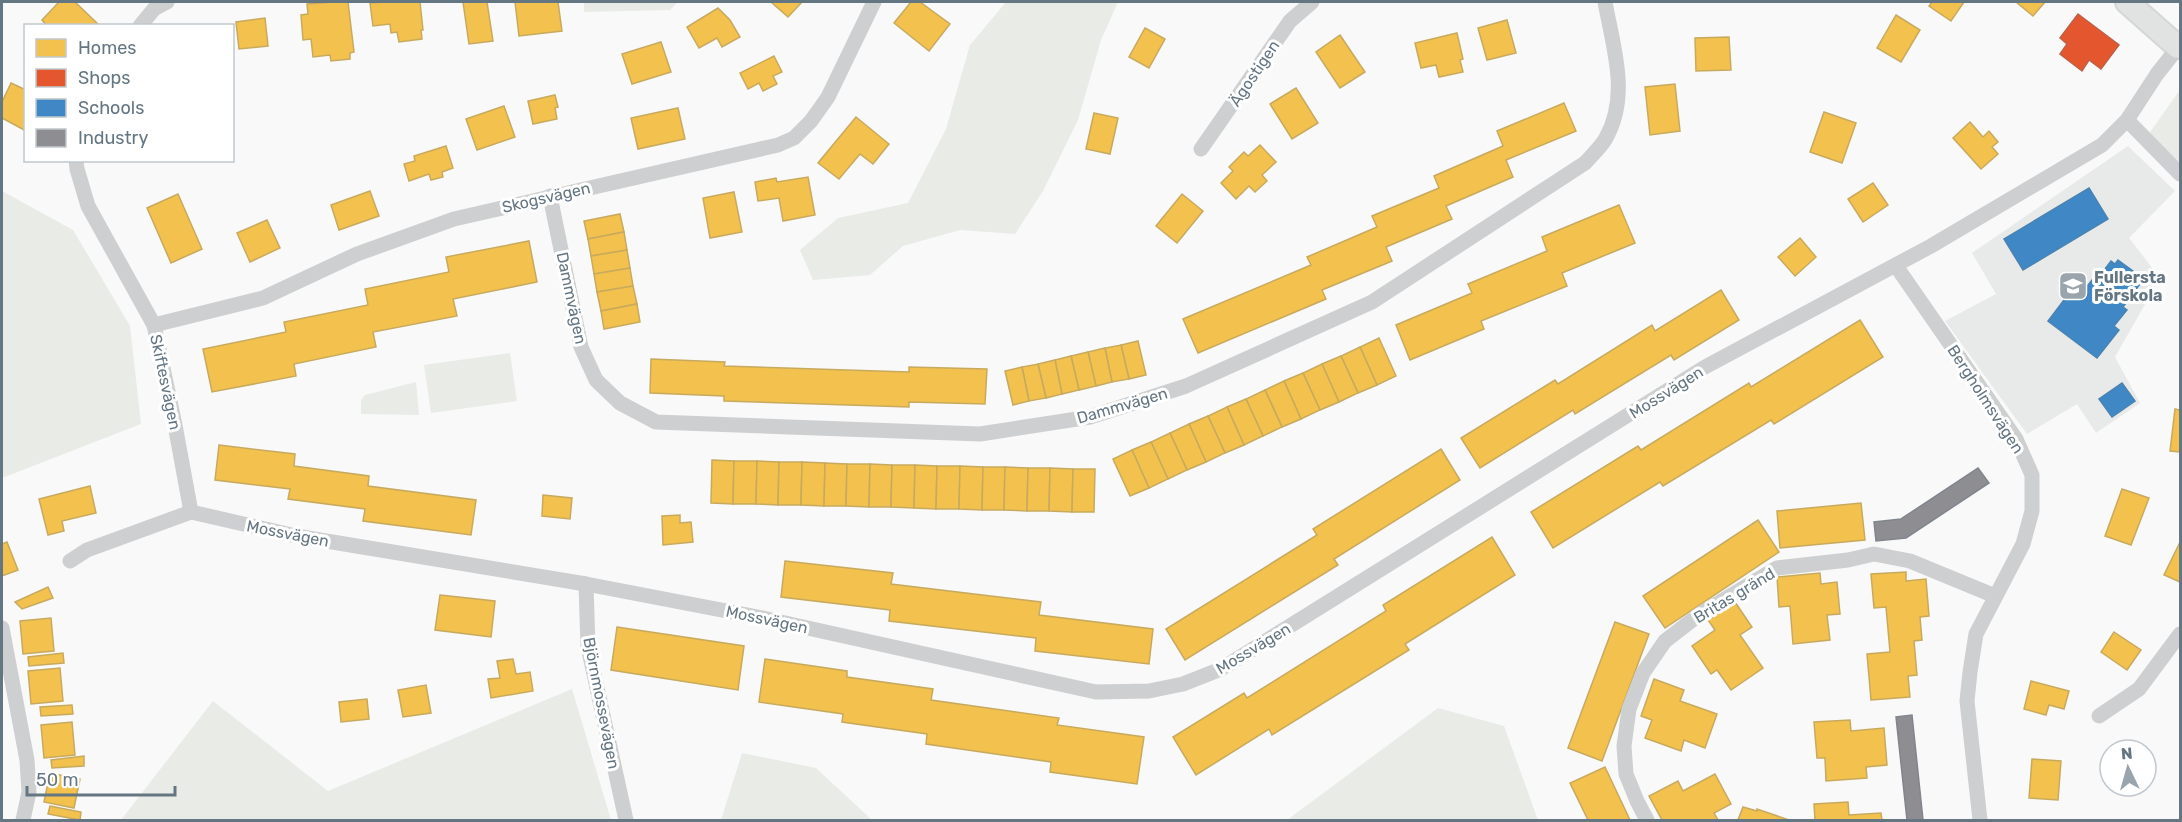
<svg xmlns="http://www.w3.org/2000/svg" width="2182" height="822" viewBox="0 0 2182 822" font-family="Rubik,sans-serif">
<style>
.built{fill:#e8e9e9}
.green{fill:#e8ebe6}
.homes{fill:#f2c14e;stroke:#c8aa5e;stroke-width:1.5}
.shops{fill:#e4572e;stroke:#be6048;stroke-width:1.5}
.schools{fill:#3f88c5;stroke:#4a83b1;stroke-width:1.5}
.industry{fill:#8d8d92;stroke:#81868e;stroke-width:1.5}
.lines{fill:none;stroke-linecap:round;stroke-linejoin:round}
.secondary-casing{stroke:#d5d6d7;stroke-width:26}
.street{stroke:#cecfd0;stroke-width:15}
.secondary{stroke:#e1e2e2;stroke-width:22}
.labels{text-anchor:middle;stroke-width:6;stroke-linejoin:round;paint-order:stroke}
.street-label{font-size:16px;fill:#657683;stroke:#fff}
.poi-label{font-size:16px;font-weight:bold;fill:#657683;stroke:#fff;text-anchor:start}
</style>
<rect width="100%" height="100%" fill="#f9f9f9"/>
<!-- built -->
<path class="built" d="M2128 146 2175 191 2129 238 2160 278 2115 357 2140 403 2096 433 2077 404 2027 434 1945 321 1996 294 1972 253Z"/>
<!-- green -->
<g class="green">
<path d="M584 2H678L670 10 584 12Z"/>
<path d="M1006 2H1118L1101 40 1078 120 1043 191 1015 234 960 230 903 246 870 275 813 280 800 250 838 218 908 203 946 129 970 45Z"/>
<path d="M2180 90V166L2148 135Z"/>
<path d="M2 191 73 230 130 326 141 424 2 478Z"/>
<path d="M510 353 517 401 431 413 424 365Z"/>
<path d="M416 382 419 415 361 414V400L365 395Z"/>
<path d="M572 689 611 820H121L213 701 328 791Z"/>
<path d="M1438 708 1504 726 1538 820H1287Z"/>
<path d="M742 753 816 768 872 820H721Z"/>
</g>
<!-- homes -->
<g class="homes">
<path d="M59 2H75L100 26H47L42 20Z"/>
<path d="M333 2H348L354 52 350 53V59L331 61 330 55 313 57 311 39 303 40 301 15 308 14 307 4Z"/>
<path d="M384 2H420L423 30H421L422 39 399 42 397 32 391 33 390 24 373 26 370 3Z"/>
<path d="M463 2H487L493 41 469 44Z"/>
<path d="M515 2H558L562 31 519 36Z"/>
<path d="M771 2H802L788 17Z"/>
<path d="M911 2H920L950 24 929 51 894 23Z"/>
<path d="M1932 2H1964L1951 21 1929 6Z"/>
<path d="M2016 2H2045L2033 16Z"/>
<path d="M718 8 730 20 740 37 722 47 717 38 699 48 687 27Z"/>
<path d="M1896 15 1920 30 1901 62 1877 48Z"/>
<path d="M265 18 268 46 239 49 236 22Z"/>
<path d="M1507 20 1516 53 1487 60 1478 28Z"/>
<path d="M1145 28 1165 39 1149 68 1129 57Z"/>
<path d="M1457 33 1463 59 1460 60 1463 72 1439 77 1436 65 1421 68 1415 43Z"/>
<path d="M1340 35 1365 72 1340 88 1316 52Z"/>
<path d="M1729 37 1731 70 1696 71 1695 38Z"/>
<path d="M661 42 671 72 632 84 622 54Z"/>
<path d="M774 56 782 72 773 76 777 84 763 91 759 83 748 89 740 73Z"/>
<path d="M11 83 26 90V131L2 118V102Z"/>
<path d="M1675 84 1680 131 1650 135 1645 87Z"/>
<path d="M1296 88 1318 123 1292 139 1270 104Z"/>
<path d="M555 95 558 107 555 108 557 119 533 124 528 101Z"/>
<path d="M1564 103 1576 131 1506 160 1513 177 1446 206 1452 219 1386 247 1392 261 1322 290 1326 299 1198 353 1183 319 1311 265 1307 257 1377 227 1372 216 1439 188 1434 176 1503 146 1497 131Z"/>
<path d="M504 106 515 137 477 150 466 119Z"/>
<path d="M678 108 685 139 638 149 631 118Z"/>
<path d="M1824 112 1856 123 1842 163 1810 152Z"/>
<path d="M1094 113 1118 118 1110 154 1086 149Z"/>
<path d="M856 117 889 144 873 164 860 154 839 179 818 163Z"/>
<path d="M1970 122 1983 137 1989 131 1998 142 1992 147 1998 154 1981 169 1953 138Z"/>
<path d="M1260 145 1276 162 1262 175 1267 181 1255 192 1249 186 1236 199 1221 183 1233 171 1229 167 1244 152 1248 156Z"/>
<path d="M446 146 453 168 442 172 443 177 431 180 429 174 409 181 404 164 415 161 414 156Z"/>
<path d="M808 177 815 215 783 221 779 198 758 201 755 182 776 178 777 182Z"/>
<path d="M1873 183 1888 205 1863 222 1848 199Z"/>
<path d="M370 191 379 216 339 230 331 205Z"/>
<path d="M734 192 742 232 710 238 703 198Z"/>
<path d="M178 194 202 249 171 263 147 208Z"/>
<path d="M1182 194 1203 211 1177 243 1156 226Z"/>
<path d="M1619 205 1635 243 1562 273 1567 286 1481 321 1484 329 1410 360 1396 325 1472 293 1468 284 1547 251 1542 237Z"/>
<path d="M620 214 624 232 588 239 584 221Z"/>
<path d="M267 220 280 248 250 262 237 233Z"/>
<path d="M624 232 627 250 591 256 588 239Z"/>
<path d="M1800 238 1816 257 1795 276 1778 257Z"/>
<path d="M529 241 537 282 453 299 457 316 373 332 376 347 294 364 296 376 212 392 203 349 286 332 284 322 368 305 365 289 449 272 446 257Z"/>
<path d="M627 250 630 268 594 274 591 256Z"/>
<path d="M630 268 633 286 597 292 594 274Z"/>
<path d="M633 286 637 304 601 311 597 292Z"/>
<path d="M1721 290 1739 320 1674 360 1671 355 1575 414 1573 410 1480 468 1461 438 1555 380 1558 384 1652 325 1655 331Z"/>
<path d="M637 304 640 322 604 329 601 311Z"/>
<path d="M1860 320 1883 357 1774 424 1771 420 1663 486 1660 482 1553 548 1531 512 1638 446 1641 450 1749 383 1751 387Z"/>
<path d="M1379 338 1396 376 1377 385 1360 347Z"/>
<path d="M1138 341 1146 375 1129 379 1121 345Z"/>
<path d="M1121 345 1129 379 1112 382 1105 348Z"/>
<path d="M1360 347 1377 385 1358 393 1341 356Z"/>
<path d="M1105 348 1112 382 1096 386 1088 352Z"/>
<path d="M1088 352 1096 386 1079 390 1071 356Z"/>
<path d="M1071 356 1079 390 1062 394 1055 360Z"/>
<path d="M1341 356 1358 393 1339 402 1322 364Z"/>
<path d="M651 359 725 362 724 366 909 372V367L987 369 985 404 909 402V407L724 401V396L650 393Z"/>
<path d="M1055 360 1062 394 1046 398 1038 364Z"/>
<path d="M1038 364 1046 398 1029 401 1022 367Z"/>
<path d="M1322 364 1339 402 1320 410 1303 373Z"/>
<path d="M1022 367 1029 401 1013 405 1005 371Z"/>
<path d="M1303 373 1320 410 1301 419 1284 381Z"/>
<path d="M1284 381 1301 419 1282 427 1265 390Z"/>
<path d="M1265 390 1282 427 1263 436 1246 399Z"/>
<path d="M1246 399 1263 436 1244 445 1227 407Z"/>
<path d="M1227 407 1244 445 1225 453 1208 416Z"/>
<path d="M2175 409 2180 410V452L2170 451Z"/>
<path d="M1208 416 1225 453 1206 462 1189 424Z"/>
<path d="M1189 424 1206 462 1187 470 1170 433Z"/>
<path d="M1170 433 1187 470 1168 479 1151 442Z"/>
<path d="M1151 442 1168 479 1149 488 1132 450Z"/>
<path d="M219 445 295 454 294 466 369 476 368 486 476 500 471 535 363 521 365 509 288 499 290 489 215 480Z"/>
<path d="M1441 449 1460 480 1334 559 1338 565 1185 660 1166 629 1317 535 1313 529Z"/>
<path d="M1132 450 1149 488 1130 496 1113 459Z"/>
<path d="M712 460 734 461 733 504 711 503Z"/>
<path d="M734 461H757L756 504H733Z"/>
<path d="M757 461 779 462 778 505 756 504Z"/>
<path d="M779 462H802L801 505H778Z"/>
<path d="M802 462 825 463 824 506 801 505Z"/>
<path d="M825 463 847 464 846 506H824Z"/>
<path d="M847 464H870L869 507 846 506Z"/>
<path d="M870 464 892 465 891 507H869Z"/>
<path d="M892 465H915L914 508 891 507Z"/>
<path d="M915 465 937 466 936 509 914 508Z"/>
<path d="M937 466H960L959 509H936Z"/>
<path d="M960 466 983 467 982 510 959 509Z"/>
<path d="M983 467H1005L1004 510H982Z"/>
<path d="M1005 467 1028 468 1027 511 1004 510Z"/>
<path d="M1028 468H1050L1049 511H1027Z"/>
<path d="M1050 468 1073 469 1072 512 1049 511Z"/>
<path d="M1073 469H1095L1094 512H1072Z"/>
<path d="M90 486 96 513 62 521 64 531 48 535 39 499Z"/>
<path d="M2122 489 2149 498 2131 545 2105 536Z"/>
<path d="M543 495 572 498 570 519 542 516Z"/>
<path d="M1861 503 1865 540 1780 548 1777 511Z"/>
<path d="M680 515V523L691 522 693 542 663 545 662 516Z"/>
<path d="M1758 520 1779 552 1665 628 1643 596Z"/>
<path d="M1492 537 1515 575 1405 644 1409 650 1272 735 1269 729 1196 775 1173 737 1244 693 1247 698 1386 611 1383 605Z"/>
<path d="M7 542 18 570 2 576V544Z"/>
<path d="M2180 542V582L2164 575Z"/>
<path d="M785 561 893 573 891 584 1041 602 1039 615 1153 629 1149 664 1035 651 1036 638 889 621 890 610 781 597Z"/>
<path d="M1906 572V581L1926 579 1929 616 1920 617 1922 640 1914 641 1917 675 1908 676 1910 697 1871 700 1867 654 1890 652 1886 607 1874 608 1871 574Z"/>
<path d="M1820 573 1821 584 1837 582 1840 614 1827 615 1830 640 1793 644 1790 606 1779 607 1777 577Z"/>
<path d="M48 587 53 598 22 609 15 602Z"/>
<path d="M440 595 495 601 491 637 435 630Z"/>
<path d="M1735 602 1752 627 1740 635 1763 668 1731 690 1717 670 1711 674 1692 646 1715 630 1708 620Z"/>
<path d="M51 618 54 651 23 654 20 621Z"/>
<path d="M1615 622 1649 634 1602 761 1568 748Z"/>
<path d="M617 627 744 646 738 690 611 670Z"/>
<path d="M2114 632 2141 650 2127 670 2101 652Z"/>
<path d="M63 653 64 663 29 666 28 657Z"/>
<path d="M513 659 516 674 530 672 533 691 491 698 488 679 500 678 497 661Z"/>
<path d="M765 659 847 671V677L933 689 931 700 1059 718 1057 725 1144 737 1137 784 1050 772 1051 762 926 744 927 734 842 722 843 714 759 702Z"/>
<path d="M60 668 63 701 31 704 28 671Z"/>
<path d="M1654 679 1684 690 1680 701 1717 714 1705 748 1684 740 1681 751 1645 738 1652 720 1641 716Z"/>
<path d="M2031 681 2069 691 2064 709 2049 705 2046 715 2024 709Z"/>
<path d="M426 685 431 713 403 717 398 690Z"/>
<path d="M367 699 369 719 341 722 339 702Z"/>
<path d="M72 705 73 714 41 716 40 707Z"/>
<path d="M1850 720 1851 731 1884 728 1887 765 1866 767 1867 778 1826 781 1825 758H1817L1814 722Z"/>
<path d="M72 722 75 755 44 758 41 725Z"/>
<path d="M2133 741 2143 748 2142 750H2125Z"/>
<path d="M84 756V766L52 768 51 760Z"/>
<path d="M2032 759 2061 761 2058 800 2029 798Z"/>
<path d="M1605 767 1630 820H1588L1570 783Z"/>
<path d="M50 773 80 779 74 808 44 802Z"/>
<path d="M1715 774 1731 804 1714 813 1718 820H1662L1649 796 1678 781 1683 791Z"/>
<path d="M1848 802 1849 815 1881 813 1882 820H1815L1814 804Z"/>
<path d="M50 806 81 812 80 820 48 814Z"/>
<path d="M1743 807 1757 811V809L1789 820H1738Z"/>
</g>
<!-- shops -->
<path class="shops" d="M2078 14 2119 45 2101 69 2089 60 2082 71 2060 54 2067 44 2060 38Z"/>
<!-- schools -->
<g class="schools">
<path d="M2089 188 2108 219 2023 270 2004 239Z"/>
<path d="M2118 260 2141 277 2137 282 2140 284 2123 307 2127 310 2114 326 2119 330 2097 358 2048 321 2070 292 2078 298 2092 280 2095 282 2111 261 2115 264Z"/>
<path d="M2122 383 2135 401 2112 417 2099 399Z"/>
</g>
<!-- industry -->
<g class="industry">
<path d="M1978 468 1989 483 1906 538 1876 541 1874 522 1901 519Z"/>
<path d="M1912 715 1923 820H1907L1896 717Z"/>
</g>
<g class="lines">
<!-- secondary casing -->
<g class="secondary-casing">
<path id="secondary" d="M2127 2 2178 47"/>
</g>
<!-- street -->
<g class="street">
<path d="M140 26 154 9 167 2"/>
<path d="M2127 120 2180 174"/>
<path d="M1201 149 1290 21 1312 2"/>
<path d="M76 160 77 169 88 206 154 325 175 425 191 512"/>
<path d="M550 196 581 347 596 380 620 403 656 422 980 434 1090 417 1186 386 1372 302 1585 163C1592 155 1601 147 1606 138 1630 95 1613 47 1605 2"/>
<path d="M1896 266 2016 439 2032 475V511L2023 544 1976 634 1970 672 1967 701 1980 820"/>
<path d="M154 325 263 298 357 254 454 219 778 145 794 138 811 121 828 97 874 2"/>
<path d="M70 561 87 550 191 512 296 536 586 584 758 617 1096 692 1149 691 1183 684 1221 669 1705 367 1931 246 2102 145 2127 120 2157 74 2180 45"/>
<path d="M586 584 588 647 626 820"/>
<path d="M2 628 27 760 29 792 23 820"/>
<path d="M2099 716 2139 689 2180 634"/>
<path d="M1647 820 1637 801 1626 774 1624 746 1629 709 1643 673 1665 641 1700 614 1777 568 1848 560 1874 554 1910 561 1995 596"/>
</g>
<!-- secondary -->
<use href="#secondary" class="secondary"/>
</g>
<!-- icons -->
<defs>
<g id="school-square" transform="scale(1.5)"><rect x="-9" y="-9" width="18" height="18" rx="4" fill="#99a4ac" stroke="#fff"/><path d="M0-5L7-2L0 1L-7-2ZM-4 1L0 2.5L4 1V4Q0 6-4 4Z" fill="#fff"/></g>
</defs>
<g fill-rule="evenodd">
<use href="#school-square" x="2073" y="286"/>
</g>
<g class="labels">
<!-- street labels -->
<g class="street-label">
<text transform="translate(1254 73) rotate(-56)" y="6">Ägostigen</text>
<text transform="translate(546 197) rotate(-13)" y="6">Skogsvägen</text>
<text transform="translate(572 298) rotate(78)" y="6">Dammvägen</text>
<text transform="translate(166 382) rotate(78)" y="6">Skiftesvägen</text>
<text transform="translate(1666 392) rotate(-32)" y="6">Mossvägen</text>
<text transform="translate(1986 399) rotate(57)" y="6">Bergholmsvägen</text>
<text transform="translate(1122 405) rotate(-16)" y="6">Dammvägen</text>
<text transform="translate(288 533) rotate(11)" y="6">Mossvägen</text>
<text transform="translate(1734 595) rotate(-31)" y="6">Britas gränd</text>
<text transform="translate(767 619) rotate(12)" y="6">Mossvägen</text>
<text transform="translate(1253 648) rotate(-31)" y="6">Mossvägen</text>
<text transform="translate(602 703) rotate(79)" y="6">Björnmossevägen</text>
</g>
<!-- poi labels -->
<g class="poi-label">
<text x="2094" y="283">Fullersta<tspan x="2094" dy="18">Förskola</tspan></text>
</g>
</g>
<!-- border -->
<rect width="2182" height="822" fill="none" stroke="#657683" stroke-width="6"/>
<!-- legend -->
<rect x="24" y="24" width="210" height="138" fill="#ffffff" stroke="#c1c8cd" stroke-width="1.5"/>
<rect x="36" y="39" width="30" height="18" fill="#f2c14e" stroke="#c1c8cd" stroke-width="1.5"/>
<text x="78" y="54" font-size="18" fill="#657683">Homes</text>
<rect x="36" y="69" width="30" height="18" fill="#e4572e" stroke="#c1c8cd" stroke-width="1.5"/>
<text x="78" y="84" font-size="18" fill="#657683">Shops</text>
<rect x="36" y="99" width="30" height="18" fill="#3f88c5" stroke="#c1c8cd" stroke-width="1.5"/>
<text x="78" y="114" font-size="18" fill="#657683">Schools</text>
<rect x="36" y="129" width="30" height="18" fill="#8d8d92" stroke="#c1c8cd" stroke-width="1.5"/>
<text x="78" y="144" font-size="18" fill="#657683">Industry</text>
<!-- north arrow -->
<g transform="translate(2128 768) rotate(355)"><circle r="28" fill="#ffffff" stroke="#c1c8cd" stroke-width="1.5"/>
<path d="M0-4.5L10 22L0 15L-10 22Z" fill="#99a4ac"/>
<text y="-9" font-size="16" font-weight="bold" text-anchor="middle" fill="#657683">N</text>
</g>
<!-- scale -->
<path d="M27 786v9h148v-9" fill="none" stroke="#657683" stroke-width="3"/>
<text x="36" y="786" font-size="18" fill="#657683" stroke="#ffffff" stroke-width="4.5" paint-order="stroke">50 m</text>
</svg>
